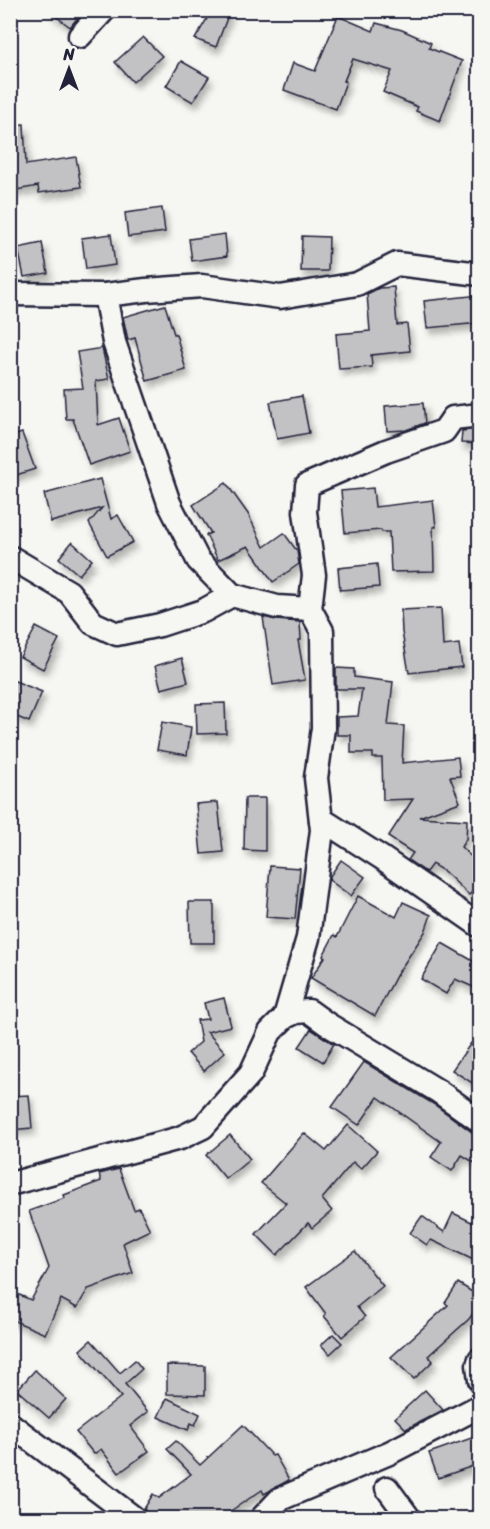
<svg xmlns="http://www.w3.org/2000/svg" width="490" height="1529" viewBox="0 0 490 1529" font-family="Sriracha,sans-serif">
<style>
.building{fill:#c2c2c4;stroke:#22223b;stroke-width:1.5;filter:url(#shadow)}
.lines{fill:none;stroke-linecap:round;stroke-linejoin:round}
.minor-casing{stroke:#22223b;stroke-width:27}
.minor{stroke:#f6f6f2;stroke-width:22}
</style>
<defs>
<filter id="shadow"><feDropShadow dx="3.5" dy="6" stdDeviation="3" flood-color="#0004"/></filter>
</defs>
<rect width="100%" height="100%" fill="#f6f6f2"/>
<filter id="ink" filterUnits="userSpaceOnUse"><feTurbulence type="fractalNoise" baseFrequency=".0167" numOctaves="2"/><feDisplacementMap in="SourceGraphic" scale="12" xChannelSelector="R" yChannelSelector="G"/><feConvolveMatrix kernelMatrix="1 2 1 2 8 2 1 2 1" color-interpolation-filters="sRGB"/></filter>
<g filter="url(#ink)">
<!-- building -->
<g class="building">
<path d="M48 10H84L70 27Z"/>
<path d="M212 10H230L216 47 195 39Z"/>
<path d="M338 16 373 31 376 23 402 30 431 43 429 48 462 61 440 121 416 111 418 107 383 92 392 71 353 59 344 81 346 82 336 109 284 90 293 63 315 71Z"/>
<path d="M143 37 162 56 133 82 115 62Z"/>
<path d="M181 61 209 77 193 102 166 86Z"/>
<path d="M24 124 26 165 76 157 81 187 39 193 38 186 10 191V125Z"/>
<path d="M162 208 165 232 128 237 125 213Z"/>
<path d="M111 234 115 265 86 269 82 238Z"/>
<path d="M225 234 227 256 192 261 189 239Z"/>
<path d="M302 236 329 237 328 271H301Z"/>
<path d="M42 243 48 273 24 277 18 248Z"/>
<path d="M394 287 397 325 407 324 410 351 371 355 372 367 339 369 336 334 370 331 367 294 379 288Z"/>
<path d="M480 295V323L427 328 424 301Z"/>
<path d="M165 305 174 334H176L186 370 147 381 135 338 128 340 123 317Z"/>
<path d="M102 348 109 379 96 381 98 425 119 418 130 451 89 465 73 419H66L64 389 83 388 77 352Z"/>
<path d="M302 396 309 433 277 439 270 402Z"/>
<path d="M423 403 425 423 406 430 387 431 385 406Z"/>
<path d="M480 429V444L461 443 462 431Z"/>
<path d="M22 433 35 469 10 477V437Z"/>
<path d="M100 479 111 519 118 515 133 542 107 556 89 523 102 508 51 522 44 494Z"/>
<path d="M226 483 248 514 264 547 284 533 297 551 299 564 273 582 248 546 218 560 206 535 211 533 193 505Z"/>
<path d="M373 488 375 507 433 500 436 527H433L434 571 391 572 389 532H382L381 530 345 533 341 491Z"/>
<path d="M72 542 92 560 79 575 59 558Z"/>
<path d="M377 564 379 587 340 590 338 568Z"/>
<path d="M441 608 443 646 459 644 462 667 409 673 402 632 401 610Z"/>
<path d="M263 617 276 620 300 622 301 640H298L305 680 273 685Z"/>
<path d="M36 627 59 639 43 669 20 657Z"/>
<path d="M182 658 188 682 161 689 155 666Z"/>
<path d="M336 668 354 669V677L393 682 388 725 404 726 402 763 458 757 460 776 450 777 460 802 419 817 467 820 466 839 461 847 480 865V884L469 895 445 872 432 864 426 872 408 860 413 853 388 837 413 799 383 800 382 758H373V753H351V735H337V717L358 716 362 689H336Z"/>
<path d="M10 679 42 692 29 722 10 714Z"/>
<path d="M225 703 226 733 197 734 196 704Z"/>
<path d="M162 722 191 727 187 755 157 750Z"/>
<path d="M245 798H265V851L244 850Z"/>
<path d="M218 802 223 852 201 854 196 804Z"/>
<path d="M341 860 365 877 351 896 329 880 330 876Z"/>
<path d="M270 866 300 868 295 919 266 917Z"/>
<path d="M358 896 396 917 403 902 431 915 425 932 396 976 375 1016 311 978 325 957 323 956 334 935 337 937Z"/>
<path d="M189 902H214V943H190Z"/>
<path d="M442 943 480 965V990L455 979 446 994 421 979Z"/>
<path d="M224 998 231 1026 207 1032 225 1052 204 1071 188 1053 201 1042 197 1020 208 1019 204 1003Z"/>
<path d="M311 1029 334 1044 323 1062 299 1047Z"/>
<path d="M471 1043 480 1049V1088L452 1070Z"/>
<path d="M364 1062 435 1105 472 1132 480 1134V1156L475 1163 462 1155 452 1171 431 1157 441 1142 378 1097 359 1125 332 1107Z"/>
<path d="M29 1095 32 1128 10 1130V1096Z"/>
<path d="M348 1125 377 1151 361 1169 353 1162 322 1199 332 1211 312 1228 308 1223 277 1255 256 1234 286 1203 261 1183 304 1133 326 1151Z"/>
<path d="M230 1135 250 1159 226 1179 206 1155Z"/>
<path d="M119 1169 134 1210 139 1208 150 1230 123 1243 133 1273 88 1289 77 1308 61 1299 45 1334 10 1319V1291L31 1300 49 1268 29 1211 65 1198 64 1195 101 1181 99 1174Z"/>
<path d="M453 1213 480 1226V1263L431 1240 427 1245 410 1233 422 1216 444 1232Z"/>
<path d="M355 1251 383 1286 357 1307 365 1317 342 1337 324 1316 326 1314 306 1287Z"/>
<path d="M458 1283 480 1297V1304L469 1319 428 1356 433 1361 414 1379 391 1357 448 1305 445 1303Z"/>
<path d="M333 1334 342 1343 330 1354 321 1345Z"/>
<path d="M91 1340 120 1373 135 1360 142 1369 125 1384 148 1412 130 1426 149 1451 119 1473 101 1449 94 1454 76 1432 121 1397 80 1350Z"/>
<path d="M167 1365 205 1366V1395L167 1394Z"/>
<path d="M35 1370 66 1399 49 1418 17 1390Z"/>
<path d="M425 1390 443 1410 406 1429 395 1418Z"/>
<path d="M167 1398 200 1414 195 1425 191 1423 188 1430 158 1417Z"/>
<path d="M243 1425 272 1456 275 1455 289 1480 264 1494 262 1490 229 1512 235 1518H157L146 1512 144 1509 153 1494 159 1498 191 1474 167 1449 176 1441 200 1465Z"/>
<path d="M480 1435V1449L474 1450 479 1464 438 1478 429 1453Z"/>
</g>
<g class="lines">
<!-- minor casing -->
<g class="minor-casing">
<g id="minor">
<path d="M80 36 104 10"/>
<path d="M10 294 105 295"/>
<path d="M10 557 69 592 93 623 117 634 160 625 203 611 232 595"/>
<path d="M310 609 314 575 305 512 307 485 386 451 444 431 453 418 480 415"/>
<path d="M321 819 382 858 480 926"/>
<path d="M285 1017 308 938 322 830 316 778 323 728 322 631 310 609 277 607 232 595 198 560 169 503 114 342 105 295 146 290 202 286 280 297 357 284 397 264 480 274"/>
<path d="M10 1184 180 1138 203 1127 251 1073 270 1032 285 1017 296 1012 309 1011 327 1024 438 1091 480 1121"/>
<path d="M480 1359 478 1365 480 1380"/>
<path d="M10 1424 134 1518"/>
<path d="M387 1488 409 1518"/>
<path d="M262 1518 280 1499 389 1453 480 1406"/>
</g>
</g>
<!-- minor -->
<use href="#minor" class="minor"/>
</g>
</g>
<!-- margin -->
<rect width="490" height="1529" fill="none" stroke="#f6f6f2" stroke-width="36"/>
<rect x="18" y="18" width="454" height="1493" fill="none" stroke="#22223b" stroke-width="2" filter="url(#ink)"/>
<!-- north arrow -->
<g transform="translate(69 69)" stroke="#f6f6f2" stroke-width="4.5" paint-order="stroke">
<path d="M0-4.5L10 22L0 15L-10 22Z" fill="#22223b"/>
<text y="-9" font-size="16" font-weight="bold" text-anchor="middle" fill="#22223b">N</text>
</g>
</svg>
